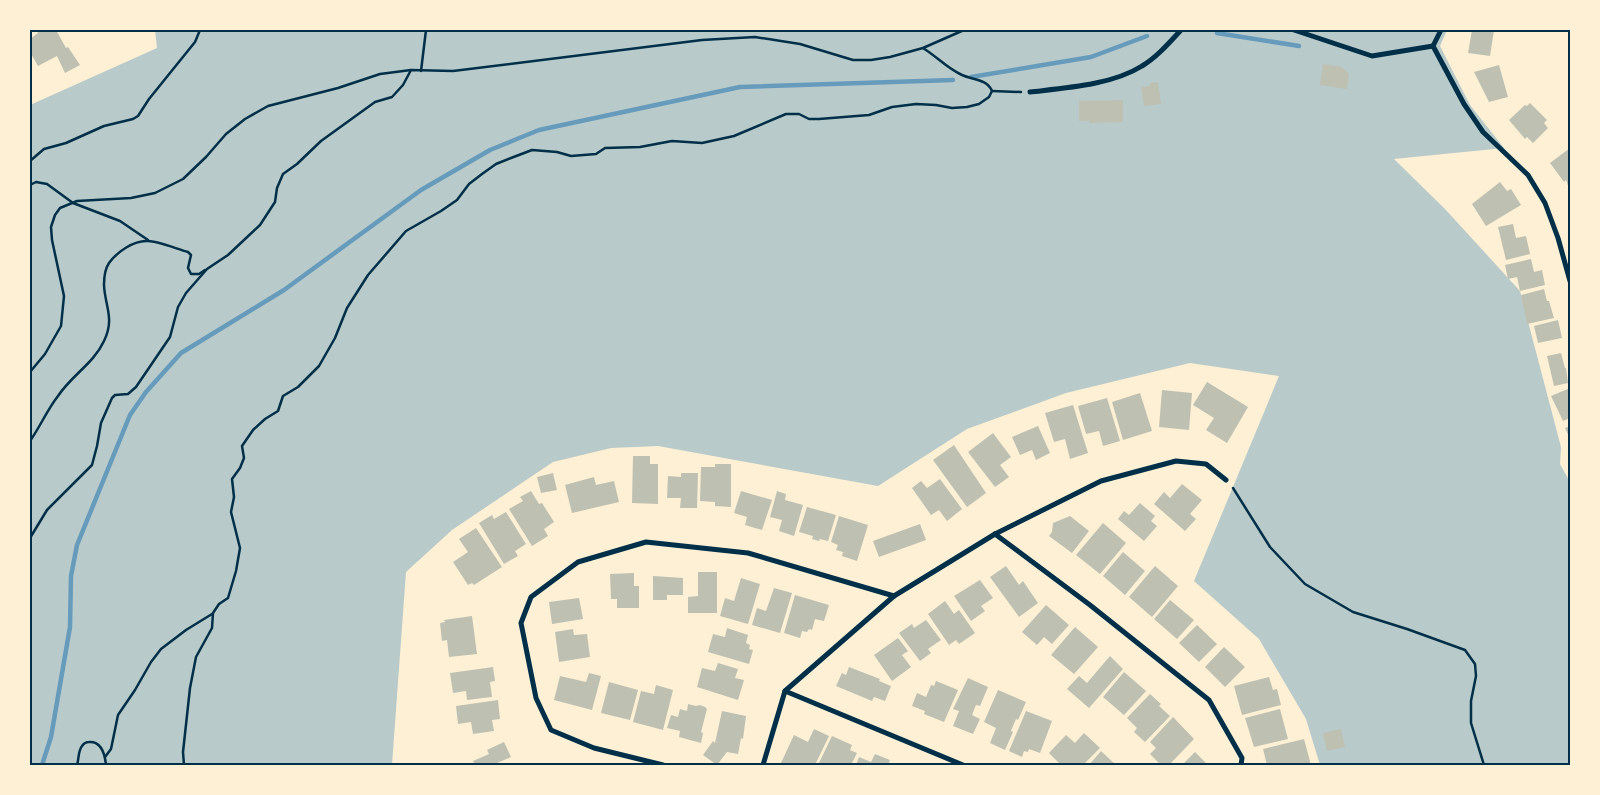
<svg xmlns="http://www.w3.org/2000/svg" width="1600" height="795" viewBox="0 0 1600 795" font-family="'Alegreya Sans',sans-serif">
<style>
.green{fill:#b9caca}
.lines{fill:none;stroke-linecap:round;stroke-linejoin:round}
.stream{stroke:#669bbc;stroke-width:4.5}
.building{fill:#bec0b2}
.path{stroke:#003049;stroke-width:2.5}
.minor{stroke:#003049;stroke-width:5}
.neatline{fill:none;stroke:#003049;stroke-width:2}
</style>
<rect width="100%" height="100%" fill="#fdf0d5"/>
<!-- green -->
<path class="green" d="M155 30H1447L1440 46 1470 105 1504 148 1394 159 1445 209 1520 291 1561 447 1560 464 1570 482V765H1320L1306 719 1259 639 1194 581 1279 376 1190 363 1066 393 967 429 878 486 658 446 611 448 553 462 452 530 406 572 392 765H30V105L157 48Z"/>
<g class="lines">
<!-- stream -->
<g class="stream">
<path d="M1217 33 1299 46"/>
<path d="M971 77 1091 57 1147 36"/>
<path d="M42 765 51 737 70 627 71 576 77 545 130 415 146 392 181 353 284 290 421 190 490 150 539 130 740 87 953 80"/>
</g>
</g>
<!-- building -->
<g class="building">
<path d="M36 30H56L66 48 68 47 80 65 65 73 57 56 38 66 30 52V39L38 33Z"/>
<path d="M1472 30H1494L1490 56 1468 53Z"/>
<path d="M1323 64 1342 67 1349 74 1347 89 1320 85Z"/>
<path d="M1499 65 1508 97 1489 102 1474 72Z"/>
<path d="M1158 82 1161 104 1144 106 1141 87 1150 86V83Z"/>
<path d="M1123 100V122L1089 123V121H1079V101Z"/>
<path d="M1530 103 1547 120 1544 123 1548 128 1533 143 1527 137 1525 139 1509 120 1525 105 1527 106Z"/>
<path d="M1570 148V191L1566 180 1564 182 1550 163Z"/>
<path d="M1500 182 1507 191 1511 189 1521 205 1486 226 1472 204Z"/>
<path d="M1513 224 1516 238 1526 236 1530 254 1506 260 1498 227Z"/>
<path d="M1531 259 1534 272 1542 270 1545 285 1520 291 1517 277 1508 279 1505 265Z"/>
<path d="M1544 289 1547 301H1549L1554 318 1527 324 1521 295Z"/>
<path d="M1558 320 1562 338 1538 343 1534 326Z"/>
<path d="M1561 353 1565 368H1566L1568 383 1554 386 1547 356Z"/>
<path d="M1207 382 1248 407 1227 443 1206 430 1214 418 1193 405Z"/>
<path d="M1570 388V418L1563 421 1551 396Z"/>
<path d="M1162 390 1192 393 1189 430 1159 427Z"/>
<path d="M1140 393 1152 431 1123 440 1112 402Z"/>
<path d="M1107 398 1120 441 1103 446 1099 431 1086 434 1078 406Z"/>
<path d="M1073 405 1088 453 1070 459 1065 439 1054 442 1045 413Z"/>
<path d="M1038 426 1050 453 1036 460 1032 450 1020 455 1012 437Z"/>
<path d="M1570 426V439L1565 428Z"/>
<path d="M993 433 1011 457 1000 465 1009 477 995 487 968 452Z"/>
<path d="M954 445 986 493 967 507 933 460Z"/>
<path d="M633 456H650V464H658V504L632 503Z"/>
<path d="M715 464H731V507L715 506V502L700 501 701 467H715Z"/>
<path d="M553 473 557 490 541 493 537 477Z"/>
<path d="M681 473H698L697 508H680L681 498H667L668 476 681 477Z"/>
<path d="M594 477 596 485 614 481 619 502 572 513 565 485Z"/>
<path d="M940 479 962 509 947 521 939 510 931 515 912 488 921 481 927 488Z"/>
<path d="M1182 484 1202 500 1190 514 1196 519 1185 531 1154 504 1164 492 1170 498Z"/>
<path d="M531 491 539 504 542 503 554 522 544 529 548 536 532 546 509 509 523 501 520 497Z"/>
<path d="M741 491 772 500 762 530 745 525 747 517 734 513Z"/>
<path d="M777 491 786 494 785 500 803 505 794 536 779 531 782 520 770 517Z"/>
<path d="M1140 503 1155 516 1151 521 1157 526 1144 541 1118 519 1124 511 1129 515Z"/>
<path d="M807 507 836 515 828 541 820 539 819 541 812 539 813 536 799 532Z"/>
<path d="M506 512 526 544 515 551 518 556 504 564 479 523 492 515 494 519Z"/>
<path d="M839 516 868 525 857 561 842 556 843 552 836 550 838 545 831 542Z"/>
<path d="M1070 516 1089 531 1072 553 1049 536 1052 532 1053 523Z"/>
<path d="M1103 523 1126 543 1100 574 1076 555Z"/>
<path d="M920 524 926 540 879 557 873 541Z"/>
<path d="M476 528 502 567 474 585 472 583 468 585 453 562 468 552 459 539Z"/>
<path d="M1123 552 1145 571 1125 595 1103 576Z"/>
<path d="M1006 566 1019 585 1023 581 1038 603 1019 617 990 577Z"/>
<path d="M1155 566 1178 586 1152 617 1129 597Z"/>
<path d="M698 572H717V613H688V597L698 596Z"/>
<path d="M634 573V586H639V608H617V599H611L610 574Z"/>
<path d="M653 576 683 578V595H667V600H653Z"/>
<path d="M741 578 760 584 748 624 720 616 725 598 734 601Z"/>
<path d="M980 580 993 598 981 606 985 611 971 621 954 596Z"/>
<path d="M774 588 792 593 780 633 752 625 757 608 766 611Z"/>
<path d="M795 595 829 605 824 621 815 619 812 630 809 629 807 632 802 631 800 638 784 633Z"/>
<path d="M579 598 583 619 552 624 549 602Z"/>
<path d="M1170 600 1194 620 1177 639 1154 619Z"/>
<path d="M945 601 954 614 959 610 975 633 959 644 956 640 949 645 928 614Z"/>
<path d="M1046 605 1069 625 1052 644 1044 637 1037 645 1022 632Z"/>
<path d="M472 616 477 654 449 657 447 640 442 641 440 623 445 622 444 620Z"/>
<path d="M926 620 941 640 928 649 931 653 920 661 899 633 912 624 914 628Z"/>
<path d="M1197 625 1217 644 1199 662 1179 643Z"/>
<path d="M1075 627 1098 647 1074 674 1051 655Z"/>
<path d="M727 628 748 635 746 643 750 645 749 649 753 650 749 664 708 652 713 634 725 637Z"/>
<path d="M573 629 574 635 587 634 590 657 559 662 555 632Z"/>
<path d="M898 638 908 651 902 655 911 667 892 681 874 655Z"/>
<path d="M1224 647 1245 667 1225 687 1205 667Z"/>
<path d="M1110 656 1123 669 1089 708 1067 689 1079 676 1087 683Z"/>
<path d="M718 663 738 669 735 678 744 680 738 700 697 687 702 668 715 671Z"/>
<path d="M493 667 495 681 490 682 492 697 467 700 466 691 453 693 450 673Z"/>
<path d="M849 667 880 679 879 681 891 686 885 701 874 697 872 701 836 686 842 673 846 675Z"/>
<path d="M1124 672 1146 691 1124 715 1103 697Z"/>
<path d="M589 673 601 676 592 710 554 700 560 676 586 682Z"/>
<path d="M1269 677 1273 690 1277 689 1281 705 1242 715 1234 686Z"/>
<path d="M968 678 988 687 980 706 976 705 972 715 980 719 973 734 953 726 959 711 953 709Z"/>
<path d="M936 681 958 690 944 722 924 714 925 711 912 706 917 693 926 697 931 685 934 686Z"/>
<path d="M609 682 638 690 630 720 601 713Z"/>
<path d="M656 685 673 690 663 730 633 722 641 691 654 694Z"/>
<path d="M998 690 1026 702 1018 720 1016 719 1011 731 1013 732 1005 750 990 743 996 728 984 722Z"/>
<path d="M1150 694 1161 704 1159 706 1170 716 1145 742 1134 732 1137 728 1127 718Z"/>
<path d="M498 700 500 719 492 720 494 731 473 734 471 722 458 724 456 706Z"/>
<path d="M688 704 696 706 700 705 705 707 707 709 701 732 703 733 701 743 679 737 680 731 667 728 671 715 678 717 680 709 687 711Z"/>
<path d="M1280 709 1288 739 1254 747 1245 718Z"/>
<path d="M722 711 746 716 743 739 741 738 738 754 727 752 717 765 703 755 713 741 715 743Z"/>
<path d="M1026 711 1052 721 1040 753 1029 749 1028 752 1024 751 1022 757 1009 751Z"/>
<path d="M1173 717 1194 739 1169 765H1161L1150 754 1156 748 1150 742Z"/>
<path d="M814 729 829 736 815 765H787L781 763 794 735 808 742Z"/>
<path d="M1341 729 1345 747 1327 751 1323 733Z"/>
<path d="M1084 733 1100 748 1083 765H1061L1049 753 1066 735 1075 743Z"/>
<path d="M832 736 852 745 850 750 857 753 851 765H818Z"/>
<path d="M1304 739 1311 765H1285L1284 763 1267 765 1263 749Z"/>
<path d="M504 742 511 757 497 763 498 765H475L473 761 489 754 487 750Z"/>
<path d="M1101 751 1116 765H1089Z"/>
<path d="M1195 752 1208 765H1182Z"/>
<path d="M875 754 890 760 888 765H856L859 757 871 762Z"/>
</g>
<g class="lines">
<!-- path -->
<g class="path">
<path d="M421 71 426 30"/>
<path d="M992 91 1021 92"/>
<path d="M30 161 44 149 66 143 104 126 133 119 138 116 149 99 195 42 200 30"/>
<path d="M30 185 36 182 47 184 73 203 120 221 148 240"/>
<path d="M30 372 45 354 61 326 64 296 52 240 51 227 55 215 60 208 77 201 131 198 155 193 183 179 206 157 226 134 245 119 268 106 338 88 380 74 411 70 453 71 702 40 755 37 800 44 853 60H871L890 57 923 48 964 30"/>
<path d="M30 441C40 427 47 410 58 396 71 376 94 363 104 341 115 318 105 307 104 285 104 278 105 269 109 263 117 252 134 240 148 241 158 241 177 249 188 252L191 255 188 268 191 274H199L205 270"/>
<path d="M1233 488 1270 547 1305 584 1353 612 1407 629 1465 650 1475 664 1476 676 1471 701V723L1484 765"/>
<path d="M30 538 47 510 92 465 97 446 101 423 112 398 115 395 128 394 136 387 170 337 178 307 186 293 207 269 228 255 260 225 275 202 277 188 283 174 297 164 321 141 375 102 392 97 403 85 411 70"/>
<path d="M105 757 111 749 118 715 135 690 151 662 161 649 186 630 212 614"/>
<path d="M77 765C79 759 78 751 82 746 84 743 86 742 89 742 102 741 105 755 106 765"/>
<path d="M184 765 183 752 190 688 196 657 212 628 213 613 219 604 228 598 236 571 240 548 231 512 234 497 232 479 240 468 244 458 242 446 253 430 265 419 278 411 283 396 298 387 319 366 335 338 347 308 368 275 406 231 441 211 457 200 469 184 482 174 496 164 511 158 532 150 557 152 571 156 596 154 605 148 640 147 672 141 702 143 734 136 786 114H799L809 119H819L869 115 892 107 916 104 936 105 952 108 967 107 979 104 989 97 992 91C987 79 973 80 962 75 948 69 936 56 923 48"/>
</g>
<!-- minor -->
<g class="minor">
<path d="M1294 30 1372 56 1433 46"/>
<path d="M1433 46 1464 104 1483 132 1528 175 1545 203 1558 238 1570 281"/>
<path d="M1433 46 1441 30"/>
<path d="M1030 92C1065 88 1112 85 1142 66 1157 57 1169 43 1181 30"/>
<path d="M995 534 1090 605 1209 700 1242 758 1241 765"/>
<path d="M785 691 963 765"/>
<path d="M663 765 594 748 551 730 536 698 521 623 531 597 578 562 646 542 748 553 894 596"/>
<path d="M763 765 785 691 894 596 995 534 1101 481 1176 461 1206 464 1226 480"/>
</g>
</g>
<!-- border -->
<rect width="1600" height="795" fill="none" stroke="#fdf0d5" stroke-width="62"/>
<rect x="31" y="31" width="1538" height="733" class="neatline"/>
</svg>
